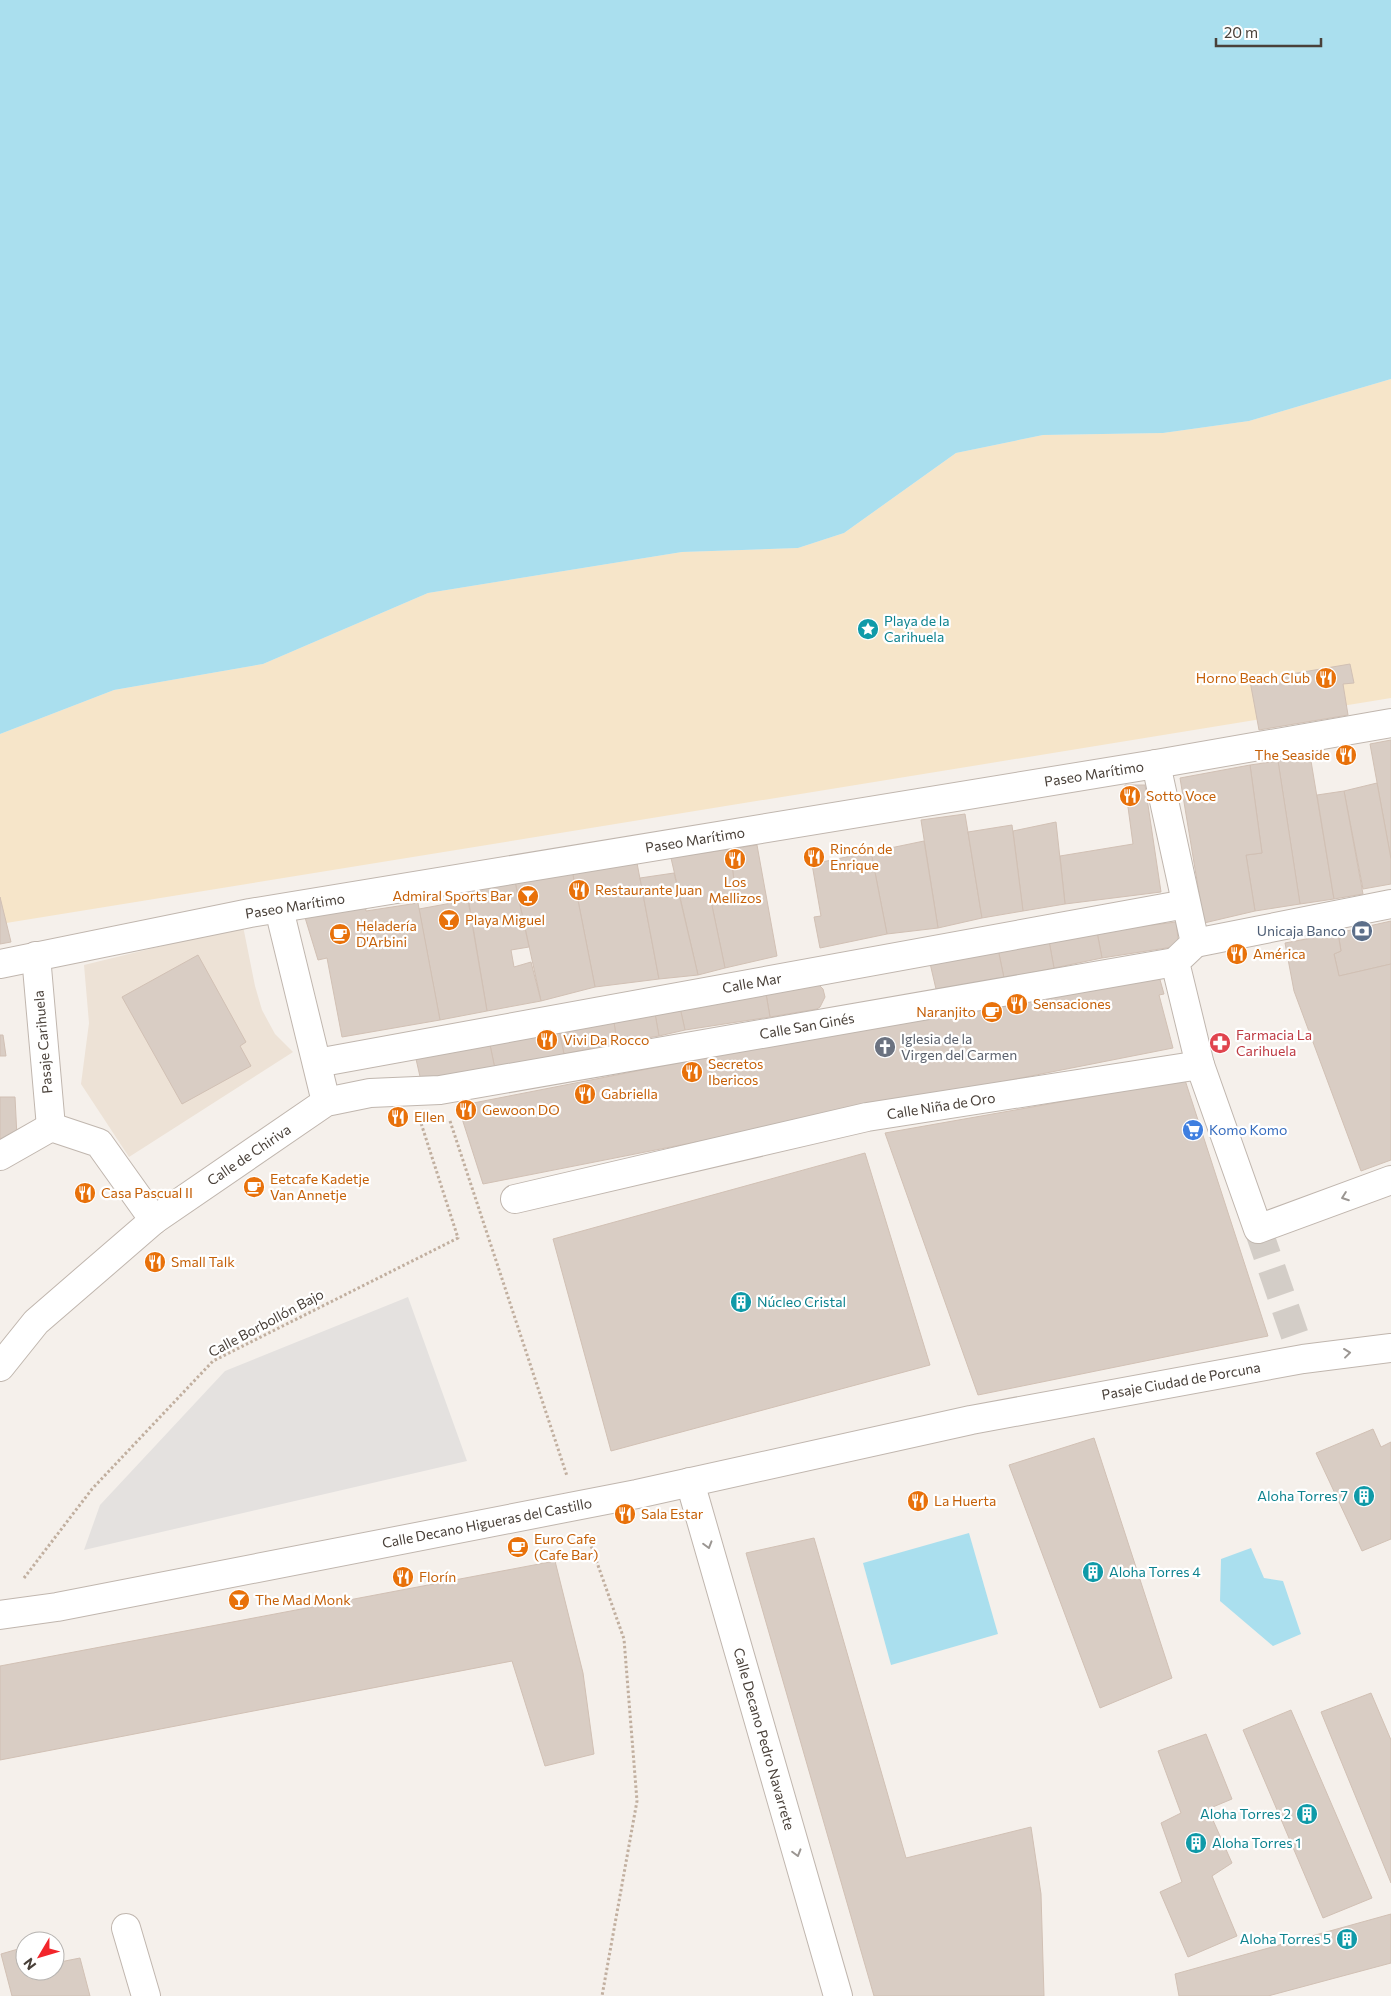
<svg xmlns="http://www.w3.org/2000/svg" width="1391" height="1996" viewBox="0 0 1391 1996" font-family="Commissioner,sans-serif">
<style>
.education{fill:#ede2d6}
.sand{fill:#f6e5c9}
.parking{fill:#e4e1df}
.water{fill:#aadfee}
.building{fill:#d9cdc4;stroke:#d1c0b4}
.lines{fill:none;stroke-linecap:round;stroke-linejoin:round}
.minor-tunnel{stroke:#d3cdc7;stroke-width:28;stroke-dasharray:28 14;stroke-linecap:butt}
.minor-casing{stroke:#c0b6ae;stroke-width:30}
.path{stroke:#c1af9f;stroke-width:3;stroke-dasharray:2.5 2.5;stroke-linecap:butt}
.minor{stroke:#fff;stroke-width:28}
.oneway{stroke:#9b9692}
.labels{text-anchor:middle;stroke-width:4.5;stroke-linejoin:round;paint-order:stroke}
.culture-label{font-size:14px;fill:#0d838f;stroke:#fff;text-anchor:start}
.food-label{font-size:14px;fill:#c56008;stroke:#fff;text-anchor:start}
.street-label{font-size:14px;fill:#494039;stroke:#fff}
.service-label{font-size:14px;fill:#4e5e75;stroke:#fff;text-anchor:end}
.health-label{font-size:14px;fill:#be3a42;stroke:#fff;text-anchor:start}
.worship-label{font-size:14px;fill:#5b616d;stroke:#fff;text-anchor:start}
.shop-label{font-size:14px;fill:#366cbe;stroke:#fff;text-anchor:start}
</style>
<rect width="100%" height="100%" fill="#f5f0eb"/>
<!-- education -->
<path class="education" d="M243 926 255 986 262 1010 275 1034 293 1052 129 1157 81 1084 89 1023 84 965Z"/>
<!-- sand -->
<path class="sand" d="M1391 379V698L0 924V734L114 690 263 664 428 593 682 552 798 548 844 533 956 453 1043 435 1163 433 1249 421Z"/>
<!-- parking -->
<path class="parking" d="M408 1297 467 1461 84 1550 100 1505 225 1371Z"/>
<!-- water -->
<g class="water">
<path d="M0 0H1391V379L1249 421 1163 433 1043 435 956 453 844 533 798 548 682 552 428 593 263 664 114 690 0 734Z"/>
<path d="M969 1533 998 1634 891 1665 863 1563Z"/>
<path d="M1251 1548 1264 1578 1283 1581 1301 1634 1273 1646 1220 1601 1221 1559Z"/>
</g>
<!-- building -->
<g class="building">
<path d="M1350 664 1354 683 1343 684 1348 715 1259 730 1250 681Z"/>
<path d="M1391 740V859L1370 744Z"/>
<path d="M1310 755 1334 899 1300 904 1278 761Z"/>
<path d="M1278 761 1300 904 1255 911 1246 855 1262 853 1250 765Z"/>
<path d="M1250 765 1262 853 1246 855 1255 911 1204 923 1180 778Z"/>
<path d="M1377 783 1391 859V884L1363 889 1344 791Z"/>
<path d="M1125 785H1145L1161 892 1065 904 1060 856 1133 844Z"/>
<path d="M1344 791 1363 894 1334 899 1317 795Z"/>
<path d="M965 814 982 918 938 928 921 820Z"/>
<path d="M1056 822 1065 904 1023 911 1013 831Z"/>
<path d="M1012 825 1023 911 982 918 968 832Z"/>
<path d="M924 841 938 928 887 934 871 852Z"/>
<path d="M757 845 777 956 725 968 711 901 736 897 730 849Z"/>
<path d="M730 849 736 897 711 901 725 968 698 975 671 858Z"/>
<path d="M871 852 887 934 820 948 814 917 821 916 812 864Z"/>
<path d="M637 863 659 979 595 987 572 870Z"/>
<path d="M572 870 595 987 541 1001 514 877Z"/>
<path d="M674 873 698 975 659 979 640 878Z"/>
<path d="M514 877 529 947 511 950 514 967 531 962 541 1001 487 1011 466 885Z"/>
<path d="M0 897 11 942 0 944Z"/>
<path d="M468 900 487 1011 440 1020 419 909Z"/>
<path d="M365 903 366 911 418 903 440 1020 342 1037 327 958 318 960 303 911Z"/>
<path d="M1391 921V964L1339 976 1334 954 1341 951 1338 933Z"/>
<path d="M1176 922 1179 946 1102 958 1097 932Z"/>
<path d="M1097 932 1102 958 1054 968 1049 941Z"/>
<path d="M1338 933 1341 951 1334 954 1339 976 1391 964V1160L1361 1171 1294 991 1285 943Z"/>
<path d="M1049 941 1054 968 1004 978 998 949Z"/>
<path d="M998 949 1004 978 936 989 929 959Z"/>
<path d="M198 955 246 1042 240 1046 251 1066 182 1104 122 997Z"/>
<path d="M1157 969 1164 994 1159 995 1173 1048 483 1184 458 1106Z"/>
<path d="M815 981 823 989 825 997 820 1007 817 1009 770 1017 765 988Z"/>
<path d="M765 988 770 1017 685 1030 679 1003Z"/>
<path d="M679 1003 685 1030 659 1036 654 1008Z"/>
<path d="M654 1008 659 1036 617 1043 613 1015Z"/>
<path d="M613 1015 617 1043 564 1054 558 1026Z"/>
<path d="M558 1026 564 1054 495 1069 489 1040Z"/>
<path d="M0 1035H3L6 1056H0Z"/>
<path d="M489 1040 495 1069 421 1081 416 1059 421 1058 420 1055Z"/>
<path d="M1185 1080 1268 1336 978 1395 885 1133Z"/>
<path d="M0 1097H15L17 1137 0 1141Z"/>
<path d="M865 1153 930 1365 611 1451 553 1239Z"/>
<path d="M1373 1429 1381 1447 1391 1442V1539L1362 1551 1316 1453Z"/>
<path d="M1094 1438 1172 1678 1100 1708 1009 1465Z"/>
<path d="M814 1538 906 1858 1031 1827 1041 1894 1044 1996H874L746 1553Z"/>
<path d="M555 1561 583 1673 594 1754 545 1766 512 1661 0 1760V1666Z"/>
<path d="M1371 1693 1391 1740V1883L1321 1712Z"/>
<path d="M1291 1710 1372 1898 1323 1918 1243 1730Z"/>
<path d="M1206 1734 1232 1799 1208 1809 1232 1863 1212 1876 1237 1936 1188 1957 1160 1892 1182 1882 1161 1823 1181 1813 1158 1751Z"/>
<path d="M1391 1914V1963L1268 1996H1179L1175 1974Z"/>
<path d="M25 1947V1971H55V1963L80 1958 90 1996H12L1 1954Z"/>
</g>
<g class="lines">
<!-- minor-tunnel -->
<path class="minor-tunnel" d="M1258 1229 1303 1359"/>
<!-- minor casing -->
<g class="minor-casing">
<g id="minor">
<path d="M1156 764 1195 943 1175 962 1200 1065"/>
<path d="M279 909 326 1102"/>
<path d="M1195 943 1391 904"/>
<path d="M36 956 51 1127"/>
<path d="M0 964 250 913 1156 764 1391 723"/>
<path d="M317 1063 1186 904"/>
<path d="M0 1156 51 1127 99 1143 154 1220"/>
<path d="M515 1199 867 1117 1200 1065 1258 1229 1391 1180"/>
<path d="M0 1367 36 1322 154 1220 326 1102 370 1093 440 1090 1175 962"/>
<path d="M690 1482 838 1996"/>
<path d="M0 1615 57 1607 637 1494 971 1420 1303 1359 1391 1348"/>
<path d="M126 1928 146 1996"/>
</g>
</g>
<!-- path -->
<g class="path">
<path d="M450 1121 567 1476"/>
<path d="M588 1537 624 1639 637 1801 602 1996"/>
<path d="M24 1578 92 1489 213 1361 458 1238 421 1123"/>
</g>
<!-- minor -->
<use href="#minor" class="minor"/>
</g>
<!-- one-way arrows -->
<defs><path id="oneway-chevron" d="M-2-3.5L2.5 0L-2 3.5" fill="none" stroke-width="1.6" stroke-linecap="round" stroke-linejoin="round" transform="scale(1.25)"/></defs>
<g class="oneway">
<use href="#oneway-chevron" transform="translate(1345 1197) rotate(160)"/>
<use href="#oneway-chevron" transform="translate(1347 1353) rotate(-7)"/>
<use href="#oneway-chevron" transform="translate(708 1545) rotate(74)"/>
<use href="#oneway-chevron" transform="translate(797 1853) rotate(74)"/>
</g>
<!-- icons -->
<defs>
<g id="sight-disc" transform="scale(1.125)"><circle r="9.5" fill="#0f9aa8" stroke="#fff"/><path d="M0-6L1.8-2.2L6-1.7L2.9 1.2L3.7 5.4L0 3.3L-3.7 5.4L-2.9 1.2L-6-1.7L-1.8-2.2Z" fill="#fff"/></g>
<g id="restaurant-disc" transform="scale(1.125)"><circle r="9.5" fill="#e8710a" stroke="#fff"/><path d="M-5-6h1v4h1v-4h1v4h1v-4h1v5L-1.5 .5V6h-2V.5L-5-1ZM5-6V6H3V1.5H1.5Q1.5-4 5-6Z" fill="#fff"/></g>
<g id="bar-disc" transform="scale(1.125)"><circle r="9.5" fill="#e8710a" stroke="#fff"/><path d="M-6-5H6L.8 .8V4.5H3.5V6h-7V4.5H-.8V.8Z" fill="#fff"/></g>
<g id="bank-disc" transform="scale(1.125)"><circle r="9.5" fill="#5c6f8a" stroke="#fff"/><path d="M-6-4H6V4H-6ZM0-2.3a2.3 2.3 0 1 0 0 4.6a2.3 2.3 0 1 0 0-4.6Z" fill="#fff"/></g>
<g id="cafe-disc" transform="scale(1.125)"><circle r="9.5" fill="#e8710a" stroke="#fff"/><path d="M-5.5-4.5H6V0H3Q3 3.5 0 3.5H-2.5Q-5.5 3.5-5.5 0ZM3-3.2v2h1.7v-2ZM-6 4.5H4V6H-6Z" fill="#fff"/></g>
<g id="pharmacy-disc" transform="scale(1.125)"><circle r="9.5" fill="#e0444e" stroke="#fff"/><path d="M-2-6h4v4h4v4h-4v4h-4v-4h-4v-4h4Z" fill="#fff"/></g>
<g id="church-disc" transform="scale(1.125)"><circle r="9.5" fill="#6b7280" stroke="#fff"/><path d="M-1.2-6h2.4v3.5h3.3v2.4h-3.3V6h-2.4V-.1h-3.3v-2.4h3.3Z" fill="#fff"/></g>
<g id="supermarket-disc" transform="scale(1.125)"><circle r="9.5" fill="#3f7fe0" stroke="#fff"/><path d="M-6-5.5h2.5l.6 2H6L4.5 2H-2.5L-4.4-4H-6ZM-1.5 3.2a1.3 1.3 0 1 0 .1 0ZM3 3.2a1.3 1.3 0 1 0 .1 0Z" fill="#fff"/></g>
<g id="building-disc" transform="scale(1.125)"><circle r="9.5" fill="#0f9aa8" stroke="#fff"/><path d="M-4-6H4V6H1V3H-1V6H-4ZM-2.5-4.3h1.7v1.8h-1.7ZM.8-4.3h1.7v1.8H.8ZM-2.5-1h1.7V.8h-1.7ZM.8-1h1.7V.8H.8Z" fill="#fff"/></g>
</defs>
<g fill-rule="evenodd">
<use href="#sight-disc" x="868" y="629"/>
<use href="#restaurant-disc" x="1326" y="678"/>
<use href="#restaurant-disc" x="1346" y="755"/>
<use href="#restaurant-disc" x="1130" y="796"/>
<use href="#restaurant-disc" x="814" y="857"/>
<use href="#restaurant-disc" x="735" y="859"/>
<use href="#restaurant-disc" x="579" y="890"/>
<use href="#bar-disc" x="528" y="896"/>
<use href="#bar-disc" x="449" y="920"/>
<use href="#bank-disc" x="1362" y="931"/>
<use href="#cafe-disc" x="340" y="934"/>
<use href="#restaurant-disc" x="1237" y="954"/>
<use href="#restaurant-disc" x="1017" y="1004"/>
<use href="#cafe-disc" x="992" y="1012"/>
<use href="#restaurant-disc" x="547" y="1040"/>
<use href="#pharmacy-disc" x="1220" y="1043"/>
<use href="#church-disc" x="885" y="1047"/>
<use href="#restaurant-disc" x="692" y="1072"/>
<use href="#restaurant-disc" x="585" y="1094"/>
<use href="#restaurant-disc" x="466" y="1110"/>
<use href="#restaurant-disc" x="398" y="1117"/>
<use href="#supermarket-disc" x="1193" y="1130"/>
<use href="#cafe-disc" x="254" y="1187"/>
<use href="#restaurant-disc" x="85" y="1193"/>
<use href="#restaurant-disc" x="155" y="1262"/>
<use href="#building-disc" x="741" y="1302"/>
<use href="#building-disc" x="1364" y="1496"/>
<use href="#restaurant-disc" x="918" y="1501"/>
<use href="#restaurant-disc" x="625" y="1514"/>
<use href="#cafe-disc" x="518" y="1547"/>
<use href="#building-disc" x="1093" y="1572"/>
<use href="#restaurant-disc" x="403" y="1577"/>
<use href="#bar-disc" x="239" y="1600"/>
<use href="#building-disc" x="1307" y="1814"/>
<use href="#building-disc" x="1196" y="1843"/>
<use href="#building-disc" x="1347" y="1939"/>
</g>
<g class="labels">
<!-- culture labels -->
<g class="culture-label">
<text x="884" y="626">Playa de la<tspan x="884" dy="16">Carihuela</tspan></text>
<text x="757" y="1307">Núcleo Cristal</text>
<text x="1348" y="1501" text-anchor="end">Aloha Torres 7</text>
<text x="1109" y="1577">Aloha Torres 4</text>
<text x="1291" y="1819" text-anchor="end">Aloha Torres 2</text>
<text x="1212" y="1848">Aloha Torres 1</text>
<text x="1331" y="1944" text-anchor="end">Aloha Torres 5</text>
</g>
<!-- food labels -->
<g class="food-label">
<text x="1310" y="683" text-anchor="end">Horno Beach Club</text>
<text x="1330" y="760" text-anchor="end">The Seaside</text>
<text x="1146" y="801">Sotto Voce</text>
<text x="830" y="854">Rincón de<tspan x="830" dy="16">Enrique</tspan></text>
<text x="735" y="887" text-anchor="middle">Los<tspan x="735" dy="16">Mellizos</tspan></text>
<text x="595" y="895">Restaurante Juan</text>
<text x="512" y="901" text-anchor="end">Admiral Sports Bar</text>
<text x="465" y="925">Playa Miguel</text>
<text x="356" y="931">Heladería<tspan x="356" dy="16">D'Arbini</tspan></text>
<text x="1253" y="959">América</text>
<text x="1033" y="1009">Sensaciones</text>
<text x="976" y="1017" text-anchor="end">Naranjito</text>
<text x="563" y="1045">Vivi Da Rocco</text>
<text x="708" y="1069">Secretos<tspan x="708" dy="16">Ibericos</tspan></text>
<text x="601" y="1099">Gabriella</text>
<text x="482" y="1115">Gewoon DO</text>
<text x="414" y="1122">Ellen</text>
<text x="270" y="1184">Eetcafe Kadetje<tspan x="270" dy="16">Van Annetje</tspan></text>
<text x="101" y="1198">Casa Pascual II</text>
<text x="171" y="1267">Small Talk</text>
<text x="934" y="1506">La Huerta</text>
<text x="641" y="1519">Sala Estar</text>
<text x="534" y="1544">Euro Cafe<tspan x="534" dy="16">(Cafe Bar)</tspan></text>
<text x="419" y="1582">Florín</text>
<text x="255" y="1605">The Mad Monk</text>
</g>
<!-- street labels -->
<g class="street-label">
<text transform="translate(1094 774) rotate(-9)" y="5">Paseo Marítimo</text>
<text transform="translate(695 840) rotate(-9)" y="5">Paseo Marítimo</text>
<text transform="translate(295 906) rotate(-9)" y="5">Paseo Marítimo</text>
<text transform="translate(752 983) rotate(-10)" y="5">Calle Mar</text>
<text transform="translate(807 1026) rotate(-10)" y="5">Calle San Ginés</text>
<text transform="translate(43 1042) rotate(-95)" y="5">Pasaje Carihuela</text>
<text transform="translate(941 1106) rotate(-9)" y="5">Calle Niña de Oro</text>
<text transform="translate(249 1155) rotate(-34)" y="5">Calle de Chiriva</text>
<text transform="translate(266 1323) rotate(-28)" y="5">Calle Borbollón Bajo</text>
<text transform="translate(1181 1381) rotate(-10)" y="5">Pasaje Ciudad de Porcuna</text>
<text transform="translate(487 1523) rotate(-11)" y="5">Calle Decano Higueras del Castillo</text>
<text transform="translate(764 1739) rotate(74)" y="5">Calle Decano Pedro Navarrete</text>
</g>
<!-- service labels -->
<g class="service-label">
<text x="1346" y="936">Unicaja Banco</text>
</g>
<!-- health labels -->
<g class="health-label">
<text x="1236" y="1040">Farmacia La<tspan x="1236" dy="16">Carihuela</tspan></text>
</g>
<!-- worship labels -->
<g class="worship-label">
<text x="901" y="1044">Iglesia de la<tspan x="901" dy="16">Virgen del Carmen</tspan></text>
</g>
<!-- shop labels -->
<g class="shop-label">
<text x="1209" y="1135">Komo Komo</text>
</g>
</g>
<!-- north arrow -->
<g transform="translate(40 1956) rotate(232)"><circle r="24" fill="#ffffff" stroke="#b6b3b0"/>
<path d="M0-4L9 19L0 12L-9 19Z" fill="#f2252b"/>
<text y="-8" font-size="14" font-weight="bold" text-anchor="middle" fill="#494039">N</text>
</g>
<!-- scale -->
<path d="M1216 38v8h105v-8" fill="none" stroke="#494039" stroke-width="2.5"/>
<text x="1224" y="38" font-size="15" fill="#494039" stroke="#ffffff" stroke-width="4" paint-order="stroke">20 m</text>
</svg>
